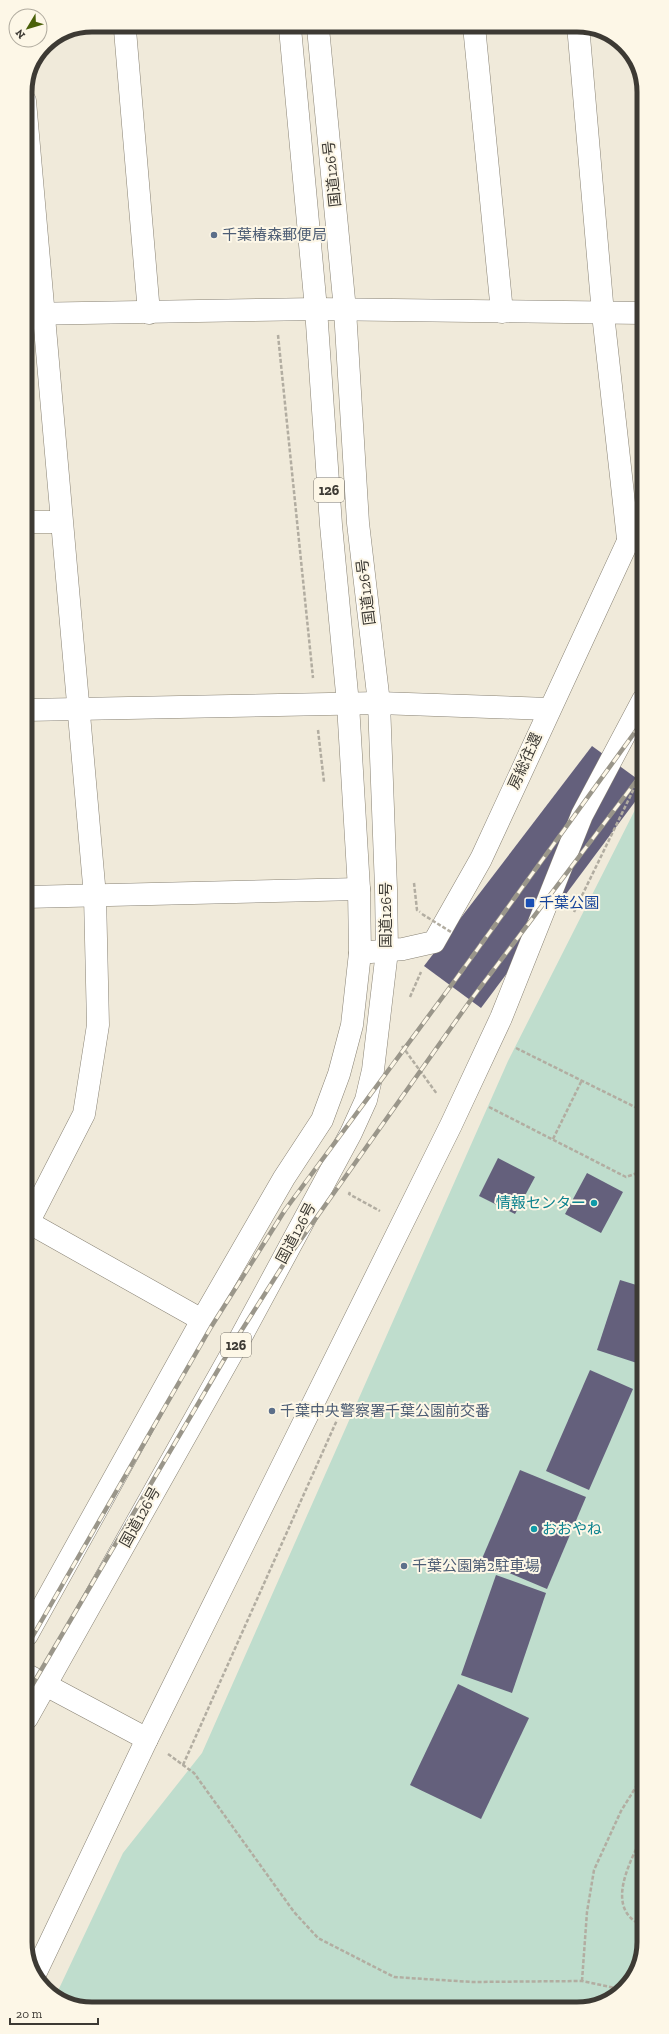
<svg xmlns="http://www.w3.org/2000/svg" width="669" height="2034" viewBox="0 0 669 2034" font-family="'Zilla Slab','Noto Sans JP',serif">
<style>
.green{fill:#bfddcd}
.building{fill:#64607c}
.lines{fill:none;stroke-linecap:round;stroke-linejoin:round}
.street-casing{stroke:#888274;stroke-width:23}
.secondary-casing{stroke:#888274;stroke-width:23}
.highway-casing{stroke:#888274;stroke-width:23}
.path{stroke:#b2ada1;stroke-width:2.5;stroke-dasharray:4 2;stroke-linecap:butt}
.street{stroke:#fff;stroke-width:22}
.secondary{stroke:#fff;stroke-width:22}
.highway{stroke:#fff;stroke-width:22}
.rail-casing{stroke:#9a968a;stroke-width:4.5}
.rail{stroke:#fdf7e7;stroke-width:3;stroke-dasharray:9;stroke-linecap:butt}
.path-bridge{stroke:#b2ada1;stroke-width:2.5;stroke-dasharray:4 2;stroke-linecap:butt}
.service-dot{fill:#5c6f8a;stroke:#fdf7e7;stroke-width:1.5}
.transit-dot{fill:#1a4fb4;stroke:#fdf7e7;stroke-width:1.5}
.culture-dot{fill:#0f9aa8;stroke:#fdf7e7;stroke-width:1.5}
.labels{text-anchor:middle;stroke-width:4;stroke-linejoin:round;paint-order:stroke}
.shield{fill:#fdf7e7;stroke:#77736a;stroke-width:1}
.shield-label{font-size:14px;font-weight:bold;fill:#3d3a34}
.street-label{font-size:15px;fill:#3d3a34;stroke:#fdf7e7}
.service-label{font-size:15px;fill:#4e5e75;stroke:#fdf7e7;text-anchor:start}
.transit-label{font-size:15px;fill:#164399;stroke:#fdf7e7;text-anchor:start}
.culture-label{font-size:15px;fill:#0d838f;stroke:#fdf7e7;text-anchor:end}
.rim{fill:none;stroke:#3d3a34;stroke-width:5}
</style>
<rect width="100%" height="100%" fill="#f0eada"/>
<!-- green -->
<path class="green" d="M643 794 644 1942 630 1983 594 2007 88 2009 56 1995 123 1853 202 1753 508 1061Z"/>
<!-- building -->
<g class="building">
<path d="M592 746 643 783V791L481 1008 424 966Z"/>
<path d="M498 1158 535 1177 515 1214 479 1196Z"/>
<path d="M587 1173 623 1192 601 1233 565 1214Z"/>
<path d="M620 1280 643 1287V1365L597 1350Z"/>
<path d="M590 1370 633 1389 589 1490 546 1471Z"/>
<path d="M520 1470 586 1497 547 1589 481 1561Z"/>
<path d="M496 1575 546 1593 512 1693 461 1675Z"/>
<path d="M458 1684 529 1718 481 1819 410 1785Z"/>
</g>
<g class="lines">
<!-- street casing -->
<g class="street-casing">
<g id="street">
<path d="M578 25 603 314 628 539"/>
<path d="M474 26 502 312"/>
<path d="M125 30 149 313"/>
<path d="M25 101 95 896 98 1025 84 1114 26 1227"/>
<path d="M25 314 316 309 642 313"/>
<path d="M26 522H61"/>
<path d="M26 710 379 703 549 709"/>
<path d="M26 897 359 889"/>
<path d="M360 953 403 949 434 942 481 859 642 511"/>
<path d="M26 1221 202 1320"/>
<path d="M27 1675 147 1739"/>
</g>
</g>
<!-- secondary casing -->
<g class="secondary-casing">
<path id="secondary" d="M36 1972 147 1739 451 1125 501 1018 582 815 643 700"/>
</g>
<!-- highway casing -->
<g class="highway-casing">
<g id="highway">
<path d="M27 1635 202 1320 284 1178 322 1120 339 1074 352 1025 360 953 359 889 348 704 331 525 316 309 290 28"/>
<path d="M27 1718 241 1337 351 1133 366 1100 373 1070 387 951 386 888 379 703 358 523 345 310 318 28"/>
</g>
</g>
<!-- path -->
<g class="path">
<path d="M278 335 313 678"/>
<path d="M318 730 324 782"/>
<path d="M414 883 417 910 420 912"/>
<path d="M574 912 643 770"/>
<path d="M410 997 421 972"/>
<path d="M402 1046 437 1094"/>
<path d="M516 1048 643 1111"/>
<path d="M489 1107 626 1177 643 1171"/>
<path d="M640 1109 643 1102"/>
<path d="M553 1139 582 1080"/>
<path d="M350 1192 349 1194 380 1211"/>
<path d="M168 1754 194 1773 294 1912 318 1938 394 1977 472 1982 582 1981 620 1989"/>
<path d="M183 1765 337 1420"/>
<path d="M644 1833C631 1860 602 1910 644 1926"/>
<path d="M582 1981 587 1912 594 1870 621 1811 644 1774"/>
</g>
<!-- street -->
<use href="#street" class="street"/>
<!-- secondary -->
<use href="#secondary" class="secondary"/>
<!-- highway -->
<use href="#highway" class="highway"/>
<!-- rail casing -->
<g class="rail-casing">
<g id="rail">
<path d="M27 1646 211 1327 285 1210 453 983 643 721"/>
<path d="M27 1694 238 1336 287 1259 470 1001 643 772"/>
</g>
</g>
<!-- rail -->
<use href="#rail" class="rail"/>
<!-- path-bridge -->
<path class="path-bridge" d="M422 914 451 932"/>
</g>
<!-- markers -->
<g class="service-dot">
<circle cx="214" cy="235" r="4"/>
<circle cx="272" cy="1411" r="4"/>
<circle cx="404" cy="1566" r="4"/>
</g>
<rect class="transit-dot" x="525" y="898" width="10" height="10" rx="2"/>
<g class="culture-dot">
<circle cx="594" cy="1203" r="4"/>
<circle cx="534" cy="1529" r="4"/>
</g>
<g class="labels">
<!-- shield labels -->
<g class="shield">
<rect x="314" y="478" width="30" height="24" rx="3"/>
<rect x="221" y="1333" width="30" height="24" rx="3"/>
</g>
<g class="shield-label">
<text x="329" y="495">126</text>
<text x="236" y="1350">126</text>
</g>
<!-- street labels -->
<g class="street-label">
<text transform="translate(332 174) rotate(-96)" y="5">国道126号</text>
<text transform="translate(366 592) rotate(-97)" y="5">国道126号</text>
<text transform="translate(525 761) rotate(-66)" y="5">房総往還</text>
<text transform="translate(386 915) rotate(-90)" y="5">国道126号</text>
<text transform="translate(296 1233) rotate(-62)" y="5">国道126号</text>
<text transform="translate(140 1517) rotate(-61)" y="5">国道126号</text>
</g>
<!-- service labels -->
<g class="service-label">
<text x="222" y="240">千葉椿森郵便局</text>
<text x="280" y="1416">千葉中央警察署千葉公園前交番</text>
<text x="412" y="1571">千葉公園第2駐車場</text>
</g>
<!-- transit labels -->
<g class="transit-label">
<text x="539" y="908">千葉公園</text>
</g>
<!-- culture labels -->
<g class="culture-label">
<text x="586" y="1208">情報センター</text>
<text x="542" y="1534" text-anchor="start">おおやね</text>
</g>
</g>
<!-- crop -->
<path d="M0 0H669V2034H0ZM92 32H577A60 60 0 0 1 637 92V1942A60 60 0 0 1 577 2002H92A60 60 0 0 1 32 1942V92A60 60 0 0 1 92 32Z" fill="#fdf7e7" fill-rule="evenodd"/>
<path class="rim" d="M92 32H577A60 60 0 0 1 637 92V1942A60 60 0 0 1 577 2002H92A60 60 0 0 1 32 1942V92A60 60 0 0 1 92 32Z"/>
<!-- north arrow -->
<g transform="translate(28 28) rotate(232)"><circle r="19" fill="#fdf7e7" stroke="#b0ab9f"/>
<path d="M0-3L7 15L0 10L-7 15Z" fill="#4a6009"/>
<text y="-6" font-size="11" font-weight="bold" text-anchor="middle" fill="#3d3a34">N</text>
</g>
<!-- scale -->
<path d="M10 2018v6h88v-6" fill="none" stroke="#3d3a34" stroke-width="2"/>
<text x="16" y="2018" font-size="12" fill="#3d3a34" stroke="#fdf7e7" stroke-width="3" paint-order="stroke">20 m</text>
</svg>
